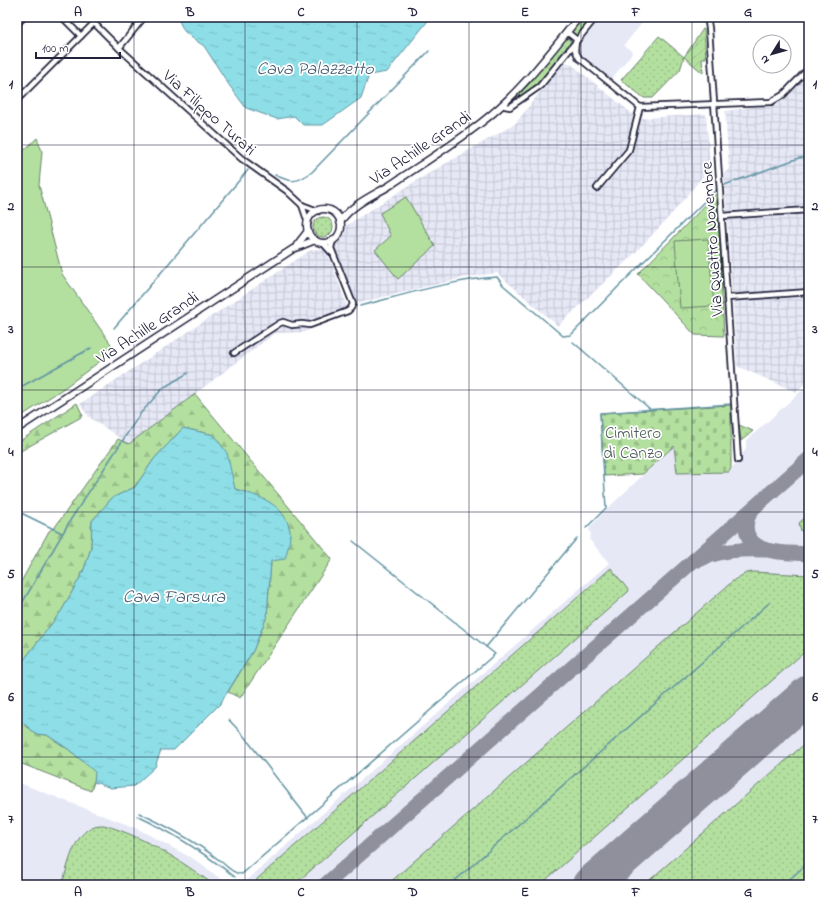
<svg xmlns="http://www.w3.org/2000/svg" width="826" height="902" viewBox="0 0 826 902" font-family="'Indie Flower',sans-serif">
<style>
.built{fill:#e6e8f6}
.industrial{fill:url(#industrial-grid)}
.grass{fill:url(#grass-dots);stroke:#6a816d}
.forest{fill:url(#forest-firs);stroke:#6a816d}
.cemetery{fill:url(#cemetery-stones);stroke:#6a816d}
.park{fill:url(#park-crowns);stroke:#6a816d}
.garden{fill:url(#garden-furrows);stroke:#6a816d}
.pitch{fill:#b3e09f;stroke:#6a816d}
.water{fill:url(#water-ripples);stroke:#6293a2}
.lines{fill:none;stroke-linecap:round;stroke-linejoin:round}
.stream{stroke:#6293a2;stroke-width:1.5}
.taxiway{stroke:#90909d;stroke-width:15}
.runway{stroke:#90909d;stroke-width:38}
.street-casing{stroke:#22223b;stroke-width:8}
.secondary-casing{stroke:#22223b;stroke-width:9}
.street{stroke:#fff;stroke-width:4.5}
.secondary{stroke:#fff;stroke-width:6}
.grid{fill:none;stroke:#22223b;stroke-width:1;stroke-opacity:0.55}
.labels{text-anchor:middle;stroke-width:3.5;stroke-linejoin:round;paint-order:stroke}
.street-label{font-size:17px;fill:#22223b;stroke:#fff}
.park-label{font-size:17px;fill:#4e5b59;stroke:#fff}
.water-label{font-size:18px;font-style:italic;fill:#425a6e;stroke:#fff}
.neatline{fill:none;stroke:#22223b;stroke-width:1.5}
.grid-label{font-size:13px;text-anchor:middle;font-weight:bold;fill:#22223b}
</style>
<defs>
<pattern id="industrial-grid" width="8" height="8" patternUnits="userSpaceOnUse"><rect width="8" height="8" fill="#e6e8f6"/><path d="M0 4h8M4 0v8" fill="none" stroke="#c5c7d4"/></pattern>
<pattern id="grass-dots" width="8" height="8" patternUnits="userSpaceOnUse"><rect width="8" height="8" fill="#b3e09f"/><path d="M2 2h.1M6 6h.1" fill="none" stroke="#9ac08a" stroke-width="1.8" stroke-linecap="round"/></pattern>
<pattern id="forest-firs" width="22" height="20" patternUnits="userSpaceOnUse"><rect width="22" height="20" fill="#b3e09f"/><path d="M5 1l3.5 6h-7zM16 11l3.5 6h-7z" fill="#9ac08a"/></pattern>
<pattern id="cemetery-stones" width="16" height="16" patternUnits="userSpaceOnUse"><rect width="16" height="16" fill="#b3e09f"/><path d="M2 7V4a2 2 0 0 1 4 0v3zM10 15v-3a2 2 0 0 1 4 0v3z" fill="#9ac08a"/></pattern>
<pattern id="park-crowns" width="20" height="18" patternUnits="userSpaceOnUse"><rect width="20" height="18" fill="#b3e09f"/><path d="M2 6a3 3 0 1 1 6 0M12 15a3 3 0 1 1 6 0" fill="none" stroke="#9ac08a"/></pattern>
<pattern id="garden-furrows" width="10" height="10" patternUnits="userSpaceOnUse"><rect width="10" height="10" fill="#b3e09f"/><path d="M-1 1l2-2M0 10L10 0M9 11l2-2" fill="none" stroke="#9ac08a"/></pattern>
<pattern id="water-ripples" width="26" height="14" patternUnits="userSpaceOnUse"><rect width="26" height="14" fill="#8ddee6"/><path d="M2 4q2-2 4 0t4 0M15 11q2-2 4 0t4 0" fill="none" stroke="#79bec6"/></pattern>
</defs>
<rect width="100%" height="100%" fill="#fff"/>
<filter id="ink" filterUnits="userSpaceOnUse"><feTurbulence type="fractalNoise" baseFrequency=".025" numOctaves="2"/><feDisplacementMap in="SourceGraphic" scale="8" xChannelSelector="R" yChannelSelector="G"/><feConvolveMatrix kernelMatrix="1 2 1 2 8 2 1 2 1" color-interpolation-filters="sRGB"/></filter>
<g filter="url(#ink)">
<!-- built -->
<g class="built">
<path d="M592 17H637L643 22 624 45 633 52 610 81 561 41Z"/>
<path d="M809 384V885H241L609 563 589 539 591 535 589 530 591 526 607 509 675 445 677 472H729L746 449V441Z"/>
<path d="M17 782 138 829 195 860 229 885H17Z"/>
</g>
<!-- industrial -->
<g class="industrial">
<path d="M565 62 571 64 635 116 644 118 706 114 710 168 669 217 633 255 558 326 497 273 467 277 358 303 354 301 333 250 335 243 343 235 344 227 424 176 515 124 543 88 544 85Z"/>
<path d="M809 72V380L796 392 737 366 724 173 729 170 725 111 774 104 781 100 787 95Z"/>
<path d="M324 248 328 254 347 306 342 316 304 332 275 333 129 444 89 417 80 404 311 250Z"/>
</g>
<!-- grass -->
<g class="grass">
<path d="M583 17H592L577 35 575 36 573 34 572 30Z"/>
<path d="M659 36 684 57 680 70 653 98H644L621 80Z"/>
<path d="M566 38 569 39 571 42 535 86 514 102 512 100Z"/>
<circle cx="323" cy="227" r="10"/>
<path d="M739 425 753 431 741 441Z"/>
<path d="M809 514V532L801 531 799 523Z"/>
<path d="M611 568 629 591 294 885H256L257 879Z"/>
<path d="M753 572 809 575V648L540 885H387L734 580 746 573Z"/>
<path d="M809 740V876L799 885H644Z"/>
<path d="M104 825C145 837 180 860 214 885H62C68 866 73 836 92 827 95 825 100 825 104 825Z"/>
</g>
<!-- forest -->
<g class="forest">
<path d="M195 394 332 559 240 698 228 692 253 651 267 616 271 560 250 494 235 489 230 472 214 435 183 428 154 459 135 487 112 498 92 521 91 548 83 572 62 610 17 669V589L49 531 55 527 118 439 129 444Z"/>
<path d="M77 403 83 416 17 453V443Z"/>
<path d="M17 718 36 734 47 735 68 749 96 772 94 782 91 791 17 762Z"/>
</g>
<!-- cemetery -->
<path class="cemetery" d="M731 405V468L729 472 677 473 674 446 643 474 604 476 600 413Z"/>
<!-- park -->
<path class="park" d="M717 193 724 336 695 335 638 274Z"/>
<!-- garden -->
<path class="garden" d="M703 29H704L706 58H702L703 73 684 57Z"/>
<!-- pitch -->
<g class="pitch">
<path d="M37 138 42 151 39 185 62 274 115 350 64 388 17 419V157Z"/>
<path d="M406 197 435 246 398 279 375 250 391 236 380 213Z"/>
<path d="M708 239 714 306 680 308 675 241Z"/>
</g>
<!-- water -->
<g class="water">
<path d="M177 17H431L387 72 369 75 361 98 323 125H303L294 116 277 119 246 108 229 85 204 46 192 38 184 31Z"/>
<path d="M183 428 214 435 227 453 235 489C258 496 285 503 290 531 291 538 287 552 285 559L271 561 267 616 253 651 220 704 174 750H161L155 767 134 786 111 788 94 782 95 772 68 749 47 735 36 734 17 718V669L62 610 83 572 91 548 92 521 112 498 135 487 154 459Z"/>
</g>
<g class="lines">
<!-- stream -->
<g class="stream">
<path d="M275 175C292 183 297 183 312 172L429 51"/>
<path d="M360 306C404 295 451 280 497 277L503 285 563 336 571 335 618 287 718 188 727 184 799 158 809 157"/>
<path d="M114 328 248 170"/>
<path d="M573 342 650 409"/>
<path d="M17 389 91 348"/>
<path d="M17 511 62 533"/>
<path d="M586 528 606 508 600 413 732 404"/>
<path d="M17 612 71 519 140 414 163 388 188 373"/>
<path d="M486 647 577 538"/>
<path d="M229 720 243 735 308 818"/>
<path d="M139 813C167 826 195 841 219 860 226 865 233 874 242 874L495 654 353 541"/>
<path d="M137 816C172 832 204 853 235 877"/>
<path d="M450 885 769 603"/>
<path d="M783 885 809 862"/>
</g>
<!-- taxiway -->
<g class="taxiway">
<path d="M752 510C747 517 745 524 747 533 754 556 790 552 809 554"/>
<path d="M699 560C720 550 741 549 765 550"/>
<path d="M325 885 809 459"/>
</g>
<!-- runway -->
<path class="runway" d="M591 885 809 694"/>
<!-- street casing -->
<g class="street-casing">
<g id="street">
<path d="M62 17 81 36"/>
<path d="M88 17 119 48 242 159 287 191 302 205 318 211"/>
<path d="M707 17 709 28 738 460"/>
<path d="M17 24 24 17"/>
<path d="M567 32 577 40"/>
<path d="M576 42 575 50 579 58 640 107 771 102 783 95 809 68"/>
<path d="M119 48 144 17"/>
<path d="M17 100 94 23"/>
<path d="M503 104 505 106 510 107 540 86 596 17"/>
<path d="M597 188 629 150 640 107"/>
<path d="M302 205 308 223"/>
<path d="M722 216 809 210"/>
<path d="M323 243 331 252"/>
<path d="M727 298 809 292"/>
<path d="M234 353 280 323 283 322 292 325 302 324 310 325 348 311 351 308 353 304 331 248 333 240"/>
</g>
</g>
<!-- secondary casing -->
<g class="secondary-casing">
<g id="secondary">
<circle cx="324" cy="226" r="17"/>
<path d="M340 222C351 205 372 196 389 186 420 165 453 145 482 122 520 93 549 54 579 17"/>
<path d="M297 245 308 231"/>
<path d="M17 429 293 249 315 240"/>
</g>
</g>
<!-- street -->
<use href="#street" class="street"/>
<!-- secondary -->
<use href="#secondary" class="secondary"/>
</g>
</g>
<!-- grid -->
<path class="grid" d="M134 17V885M245 17V885M357 17V885M469 17V885M581 17V885M692 17V885M17 145H809M17 267H809M17 390H809M17 512H809M17 635H809M17 757H809"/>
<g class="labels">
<!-- street labels -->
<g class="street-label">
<text transform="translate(210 112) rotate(42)" y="6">Via Filippo Turati</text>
<text transform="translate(420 147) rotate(-34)" y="6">Via Achille Grandi</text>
<text transform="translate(711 239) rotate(-94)" y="6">Via Quattro Novembre</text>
<text transform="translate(147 327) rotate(-33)" y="6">Via Achille Grandi</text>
</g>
<!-- park labels -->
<g class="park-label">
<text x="633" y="438">Cimitero<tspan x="633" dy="20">di Canzo</tspan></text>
</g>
<!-- water labels -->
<g class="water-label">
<text x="315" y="74">Cava Palazzetto</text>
<text x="174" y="602">Cava Farsura</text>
</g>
</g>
<!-- margin -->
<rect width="826" height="902" fill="none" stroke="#fff" stroke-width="44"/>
<!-- north arrow -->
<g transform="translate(772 54) rotate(233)"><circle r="19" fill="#ffffff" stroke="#a7a7b1"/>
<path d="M0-3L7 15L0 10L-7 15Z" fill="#22223b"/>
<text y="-6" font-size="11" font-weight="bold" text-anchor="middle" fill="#22223b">N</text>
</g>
<!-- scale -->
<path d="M36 52v6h84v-6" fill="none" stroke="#22223b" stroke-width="2"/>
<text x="42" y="52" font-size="12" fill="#22223b" stroke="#ffffff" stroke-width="3" paint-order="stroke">100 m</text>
<rect x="22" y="22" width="782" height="858" class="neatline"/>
<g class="grid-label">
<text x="78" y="16">A</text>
<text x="190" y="16">B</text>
<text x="301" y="16">C</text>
<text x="413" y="16">D</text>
<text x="525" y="16">E</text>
<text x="636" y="16">F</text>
<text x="748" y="16">G</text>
<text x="11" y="88">1</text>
<text x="815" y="88">1</text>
<text x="11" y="210">2</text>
<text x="815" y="210">2</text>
<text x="11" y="333">3</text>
<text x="815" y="333">3</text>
<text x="11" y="456">4</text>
<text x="815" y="456">4</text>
<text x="11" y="578">5</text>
<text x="815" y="578">5</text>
<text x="11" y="701">6</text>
<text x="815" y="701">6</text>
<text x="11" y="823">7</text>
<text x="815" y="823">7</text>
<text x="78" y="896">A</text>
<text x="190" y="896">B</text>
<text x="301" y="896">C</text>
<text x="413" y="896">D</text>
<text x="525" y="896">E</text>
<text x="636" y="896">F</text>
<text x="748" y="896">G</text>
</g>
</svg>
